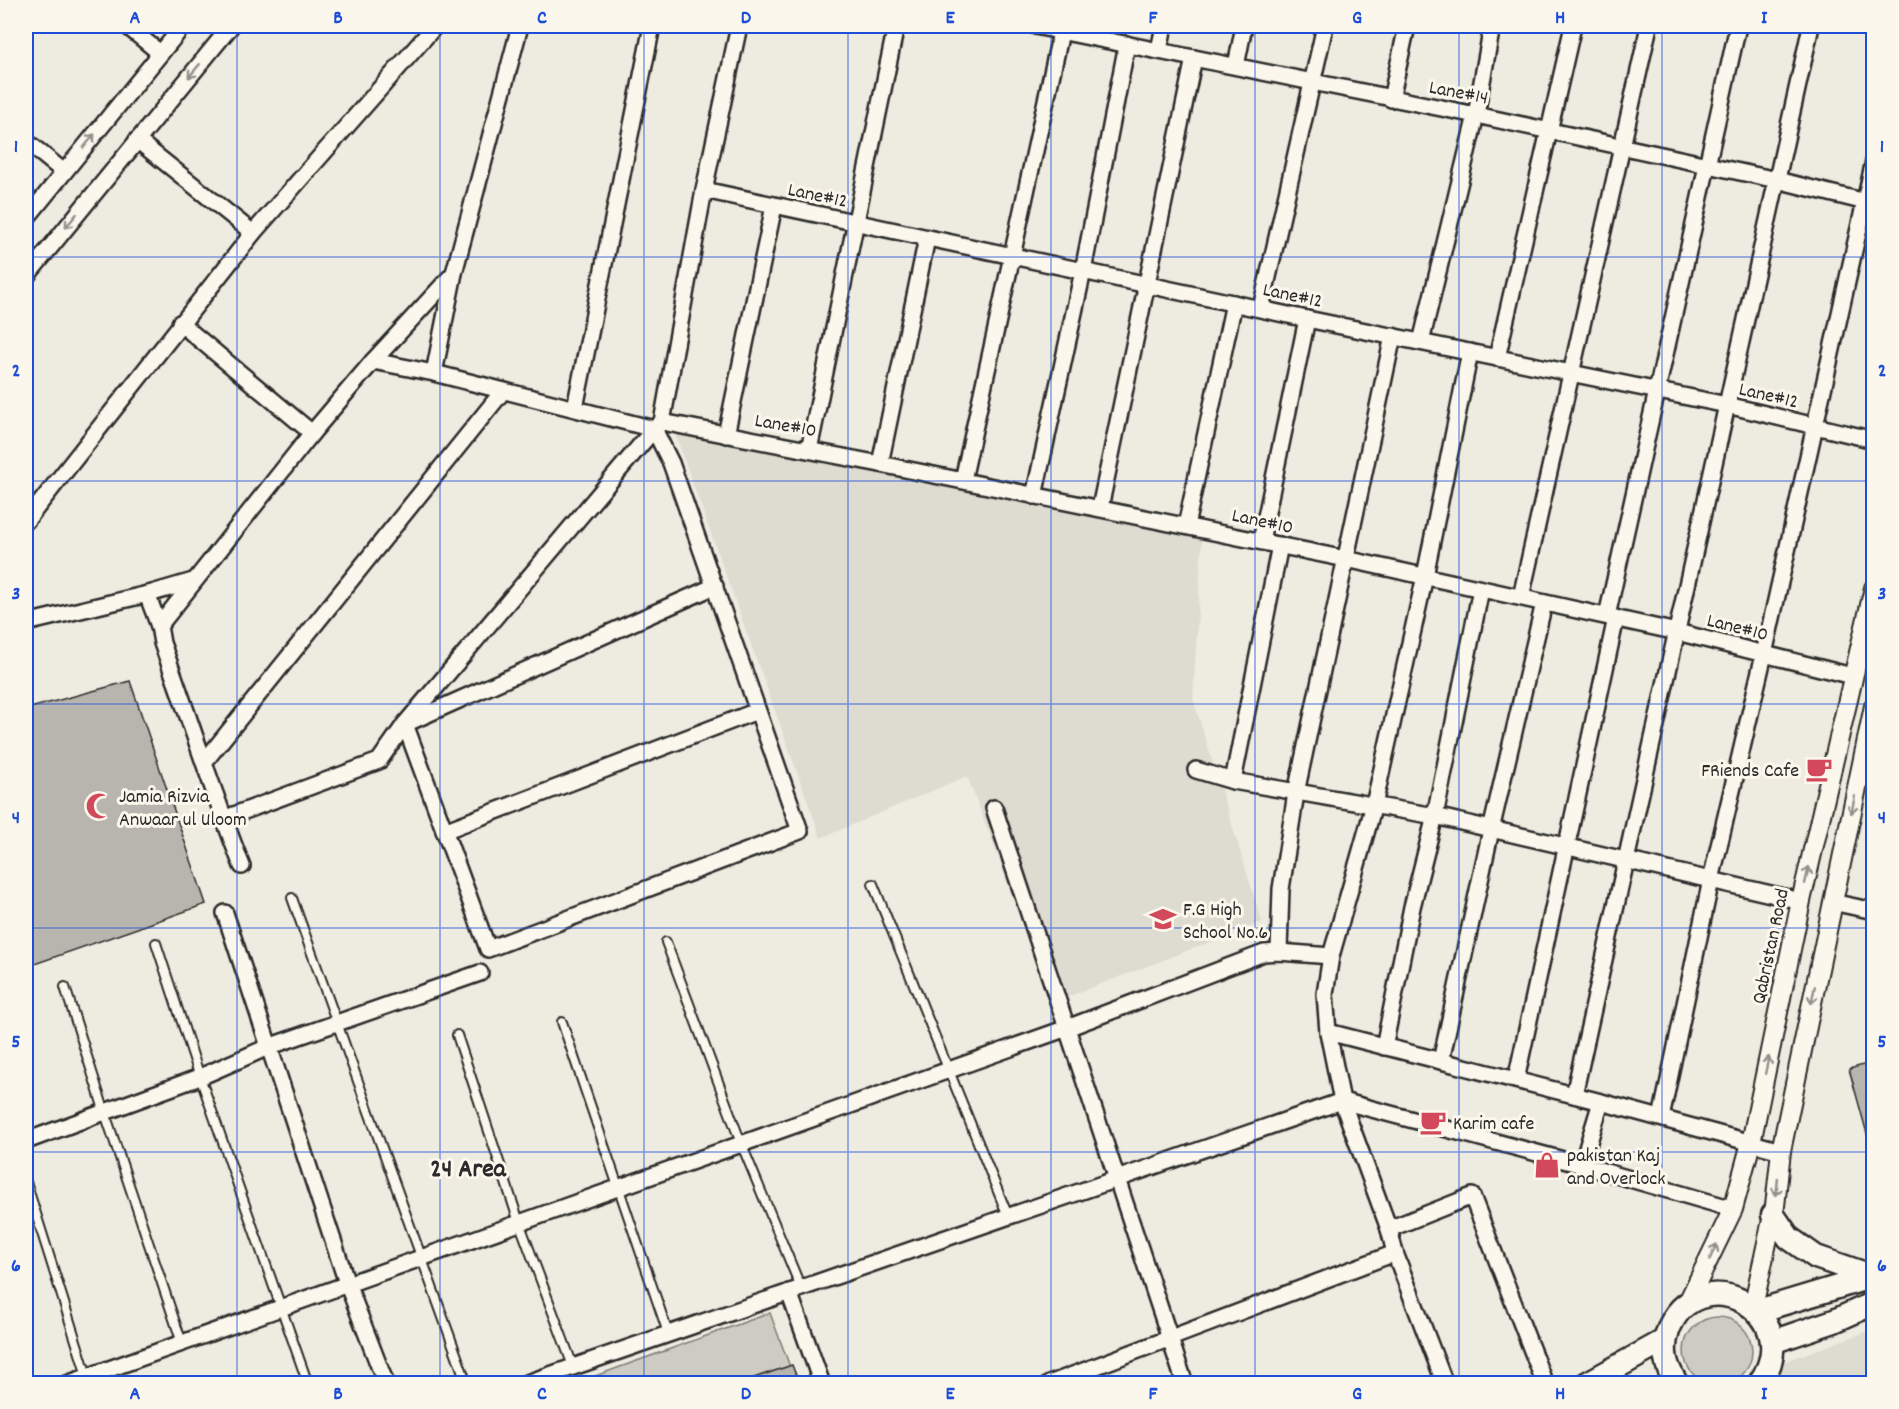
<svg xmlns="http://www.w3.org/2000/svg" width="1899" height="1409" viewBox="0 0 1899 1409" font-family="Dekko,sans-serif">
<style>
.built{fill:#dedbd1}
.green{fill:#cecbc2;stroke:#7c7b76;stroke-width:1.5}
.building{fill:#b8b5ae;stroke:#2b2b2b;stroke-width:1.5}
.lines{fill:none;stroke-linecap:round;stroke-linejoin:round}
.service-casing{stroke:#2b2b2b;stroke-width:12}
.minor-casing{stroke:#2b2b2b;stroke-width:20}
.tertiary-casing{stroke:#2b2b2b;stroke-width:22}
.primary-casing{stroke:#2b2b2b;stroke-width:27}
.service{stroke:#fbf7ec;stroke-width:8}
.minor{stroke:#fbf7ec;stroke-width:15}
.tertiary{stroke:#fbf7ec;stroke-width:18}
.primary{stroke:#fbf7ec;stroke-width:22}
.oneway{stroke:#93918c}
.grid{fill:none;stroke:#1d4ed8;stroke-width:1.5;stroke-opacity:0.55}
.labels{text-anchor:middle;stroke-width:6;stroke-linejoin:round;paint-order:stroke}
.street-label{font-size:20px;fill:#2b2b2b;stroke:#fbf7ec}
.poi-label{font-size:20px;fill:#2b2b2b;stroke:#fbf7ec;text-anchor:start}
.district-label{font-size:26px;font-weight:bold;fill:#2b2b2b;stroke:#fbf7ec}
.neatline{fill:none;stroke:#1d4ed8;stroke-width:2}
.grid-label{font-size:20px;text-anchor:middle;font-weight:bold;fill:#1d4ed8}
</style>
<rect width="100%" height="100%" fill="#eeebe0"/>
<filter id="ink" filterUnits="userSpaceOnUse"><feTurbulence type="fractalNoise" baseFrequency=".0167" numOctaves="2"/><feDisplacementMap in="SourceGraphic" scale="12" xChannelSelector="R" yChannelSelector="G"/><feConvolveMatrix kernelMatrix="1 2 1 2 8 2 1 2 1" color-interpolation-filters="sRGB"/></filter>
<g filter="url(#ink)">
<!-- built -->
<g class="built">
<path d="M675 434 1203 525 1193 699 1262 922 1054 1002 967 776 821 838Z"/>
<path d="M1866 1332 1873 1353V1383L1772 1384 1777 1364Z"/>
</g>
<!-- green -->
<g class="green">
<path d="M770 1313 796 1383 573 1384Z"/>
<circle cx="1718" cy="1351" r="34"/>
</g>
<!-- building -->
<g class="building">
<path d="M130 681 206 904 26 967V709Z"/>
<path d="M1874 1062V1140L1869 1141 1849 1069Z"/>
<path d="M792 1365 799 1383H746L745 1381Z"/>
</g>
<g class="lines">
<!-- service casing -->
<g class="service-casing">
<g id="service">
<path d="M873 884 1008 1216"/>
<path d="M292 898 467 1384"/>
<path d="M666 942 741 1143 801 1288"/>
<path d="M156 943 200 1077 308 1384"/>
<path d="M65 987 105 1113 182 1343"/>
<path d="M562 1022 668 1333"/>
<path d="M457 1035 519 1222 573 1366"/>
<path d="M26 1182 87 1376"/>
</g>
</g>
<!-- minor casing -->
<g class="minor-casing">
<g id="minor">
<path d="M127 26 160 53"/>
<path d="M1035 26 1476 115 1777 180 1874 204"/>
<path d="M1159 50 1164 26"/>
<path d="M1236 66 1244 26"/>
<path d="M1391 99 1407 26"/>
<path d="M137 140 253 233"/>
<path d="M26 141 64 172"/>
<path d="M704 190 1307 319 1727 405 1874 440"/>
<path d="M26 219 183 26"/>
<path d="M26 277 231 26"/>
<path d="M1261 308 1325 26"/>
<path d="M180 323 312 433"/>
<path d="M1421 342 1476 115 1492 26"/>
<path d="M1497 358 1573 26"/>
<path d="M373 361 434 373 654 429 671 463 800 831 488 949 405 724 654 429 662 422 704 190 739 26"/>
<path d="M434 373 454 273 520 26"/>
<path d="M575 408 652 26"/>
<path d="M662 422 880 464 1346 559 1677 632 1852 676"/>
<path d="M726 435 774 206"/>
<path d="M809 450 896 26"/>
<path d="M880 464 927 238"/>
<path d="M963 480 1061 32"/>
<path d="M1034 496 1083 271 1127 44"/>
<path d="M1100 508 1194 58"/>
<path d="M26 521 253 233 435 26"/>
<path d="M1186 526 1234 303"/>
<path d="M1261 541 1307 319"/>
<path d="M147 594 159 626"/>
<path d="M1521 597 1649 26"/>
<path d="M1607 616 1738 26"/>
<path d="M26 623 152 593 193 581"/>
<path d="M205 761 503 391"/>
<path d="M1196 770 1233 781 1435 816 1801 901"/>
<path d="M1233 781 1280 545"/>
<path d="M994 808 1185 1384"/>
<path d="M223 819 379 761 405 724 715 586"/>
<path d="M444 831 757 711"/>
<path d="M242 866C213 793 189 717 162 643L159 626 312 433 373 361 454 273"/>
<path d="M1832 902 1874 911"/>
<path d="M225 913 347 1283 386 1384"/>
<path d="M1279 952 1281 889 1296 793 1393 336"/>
<path d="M1328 1032 1601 1102 1781 1151"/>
<path d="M1384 1047 1412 907 1435 816 1481 589"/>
<path d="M1441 1061 1491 830 1544 603"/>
<path d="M1516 1080 1616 618"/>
<path d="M1574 1095 1811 26"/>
<path d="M1661 1118 1711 880 1764 654 1874 161"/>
<path d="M26 1141 200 1077 268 1047 480 973"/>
<path d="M1582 1165 1601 1102"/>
<path d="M1389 1229 1472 1196 1545 1384"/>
<path d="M789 1292 822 1384"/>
<path d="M67 1384 1067 1028 1264 953 1279 952 1331 956"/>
<path d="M524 1384 1342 1101 1582 1165 1733 1209"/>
<path d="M1049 1384 1395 1253"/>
<path d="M1445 1384 1395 1253 1389 1229 1342 1101 1328 1032 1325 994 1331 956 1374 805 1425 576 1470 352"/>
</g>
</g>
<!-- tertiary casing -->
<g class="tertiary-casing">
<g id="tertiary">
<path d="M1687 1304 1733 1209 1751 1143 1801 901 1874 588"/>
<path d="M1753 1307 1775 1206 1781 1151 1874 706"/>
</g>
</g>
<!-- primary casing -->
<g class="primary-casing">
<g id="primary">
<path d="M1773 1215 1789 1238 1816 1257 1871 1276"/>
<path d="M1758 1311 1874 1276"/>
<path d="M1772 1342 1834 1321 1874 1303"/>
<path d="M1586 1384 1664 1341"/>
<path d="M1677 1384C1666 1367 1661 1351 1668 1331 1695 1255 1811 1311 1759 1384"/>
</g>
</g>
<!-- service -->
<use href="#service" class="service"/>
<!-- minor -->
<use href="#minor" class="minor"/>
<!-- tertiary -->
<use href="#tertiary" class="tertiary"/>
<!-- primary -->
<use href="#primary" class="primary"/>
</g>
<!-- one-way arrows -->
<defs><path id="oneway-shaft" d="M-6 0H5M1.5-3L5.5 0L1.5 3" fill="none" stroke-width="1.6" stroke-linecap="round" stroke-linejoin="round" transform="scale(1.5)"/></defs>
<g class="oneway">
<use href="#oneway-shaft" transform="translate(194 71) rotate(130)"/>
<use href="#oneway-shaft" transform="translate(89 141) rotate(-51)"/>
<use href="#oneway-shaft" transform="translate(71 221) rotate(129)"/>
<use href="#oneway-shaft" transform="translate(1853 805) rotate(102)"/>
<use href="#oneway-shaft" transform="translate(1807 875) rotate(-77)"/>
<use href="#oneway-shaft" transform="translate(1813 995) rotate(102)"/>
<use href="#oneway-shaft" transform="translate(1767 1065) rotate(-78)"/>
<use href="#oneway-shaft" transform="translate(1777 1187) rotate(96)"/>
<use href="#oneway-shaft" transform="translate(1713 1252) rotate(-65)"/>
</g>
</g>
<!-- grid -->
<path class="grid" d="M237 26V1384M440 26V1384M644 26V1384M848 26V1384M1051 26V1384M1255 26V1384M1459 26V1384M1662 26V1384M26 257H1874M26 481H1874M26 704H1874M26 928H1874M26 1152H1874"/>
<!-- icons -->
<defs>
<g id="cafe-bare" transform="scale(2.07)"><path d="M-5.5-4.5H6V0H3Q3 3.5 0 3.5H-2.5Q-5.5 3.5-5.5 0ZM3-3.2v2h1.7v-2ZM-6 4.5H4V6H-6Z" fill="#d1495b" stroke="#fbf7ec" stroke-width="2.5" paint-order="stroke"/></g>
<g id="mosque-bare" transform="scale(2.07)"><path d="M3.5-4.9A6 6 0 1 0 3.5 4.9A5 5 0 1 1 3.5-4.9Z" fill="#d1495b" stroke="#fbf7ec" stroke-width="2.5" paint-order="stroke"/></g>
<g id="school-bare" transform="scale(2.07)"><path d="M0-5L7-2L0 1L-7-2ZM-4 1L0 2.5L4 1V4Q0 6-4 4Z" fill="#d1495b" stroke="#fbf7ec" stroke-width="2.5" paint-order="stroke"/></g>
<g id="shop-bare" transform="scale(2.07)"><path d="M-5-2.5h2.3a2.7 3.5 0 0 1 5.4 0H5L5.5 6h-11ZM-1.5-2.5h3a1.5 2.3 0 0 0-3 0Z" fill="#d1495b" stroke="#fbf7ec" stroke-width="2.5" paint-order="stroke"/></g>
</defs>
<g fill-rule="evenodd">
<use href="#cafe-bare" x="1819" y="769"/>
<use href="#mosque-bare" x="99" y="806"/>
<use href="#school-bare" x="1163" y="919"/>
<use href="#cafe-bare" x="1433" y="1122"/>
<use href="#shop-bare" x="1547" y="1165"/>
</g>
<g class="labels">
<!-- street labels -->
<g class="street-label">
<text transform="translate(1459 91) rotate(11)" y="7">Lane#14</text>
<text transform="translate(818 194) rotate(12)" y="7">Lane#12</text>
<text transform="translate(1293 294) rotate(12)" y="7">Lane#12</text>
<text transform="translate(1769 394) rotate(13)" y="7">Lane#12</text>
<text transform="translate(786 424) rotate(10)" y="7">Lane#10</text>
<text transform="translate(1263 520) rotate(12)" y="7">Lane#10</text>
<text transform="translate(1738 626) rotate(14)" y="7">Lane#10</text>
<text transform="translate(1769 946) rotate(-78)" y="7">Qabristan Road</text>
</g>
<!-- poi labels -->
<g class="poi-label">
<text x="1799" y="776" text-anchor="end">FRiends Cafe</text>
<text x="119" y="802">Jamia Rizvia<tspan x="119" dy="23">Anwaar ul Uloom</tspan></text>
<text x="1183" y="915">F.G High<tspan x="1183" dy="23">School No.6</tspan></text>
<text x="1453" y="1129">Karim cafe</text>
<text x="1567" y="1161">pakistan Kaj<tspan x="1567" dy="23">and Overlock</tspan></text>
</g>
<!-- district labels -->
<g class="district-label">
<text x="468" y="1176">24 Area</text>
</g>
</g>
<!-- margin -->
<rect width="1899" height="1409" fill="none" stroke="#fbf7ec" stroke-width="66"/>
<rect x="33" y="33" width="1833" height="1343" class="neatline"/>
<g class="grid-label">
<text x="135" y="23">A</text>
<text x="338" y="23">B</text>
<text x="542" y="23">C</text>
<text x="746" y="23">D</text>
<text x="950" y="23">E</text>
<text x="1153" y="23">F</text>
<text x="1357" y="23">G</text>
<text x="1560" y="23">H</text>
<text x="1764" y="23">I</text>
<text x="16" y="152">1</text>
<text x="1882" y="152">1</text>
<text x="16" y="376">2</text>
<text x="1882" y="376">2</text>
<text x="16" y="599">3</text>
<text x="1882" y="599">3</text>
<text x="16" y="823">4</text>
<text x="1882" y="823">4</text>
<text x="16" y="1047">5</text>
<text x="1882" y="1047">5</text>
<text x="16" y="1271">6</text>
<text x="1882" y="1271">6</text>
<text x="135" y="1399">A</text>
<text x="338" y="1399">B</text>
<text x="542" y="1399">C</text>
<text x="746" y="1399">D</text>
<text x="950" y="1399">E</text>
<text x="1153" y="1399">F</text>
<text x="1357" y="1399">G</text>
<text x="1560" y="1399">H</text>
<text x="1764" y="1399">I</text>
</g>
</svg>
